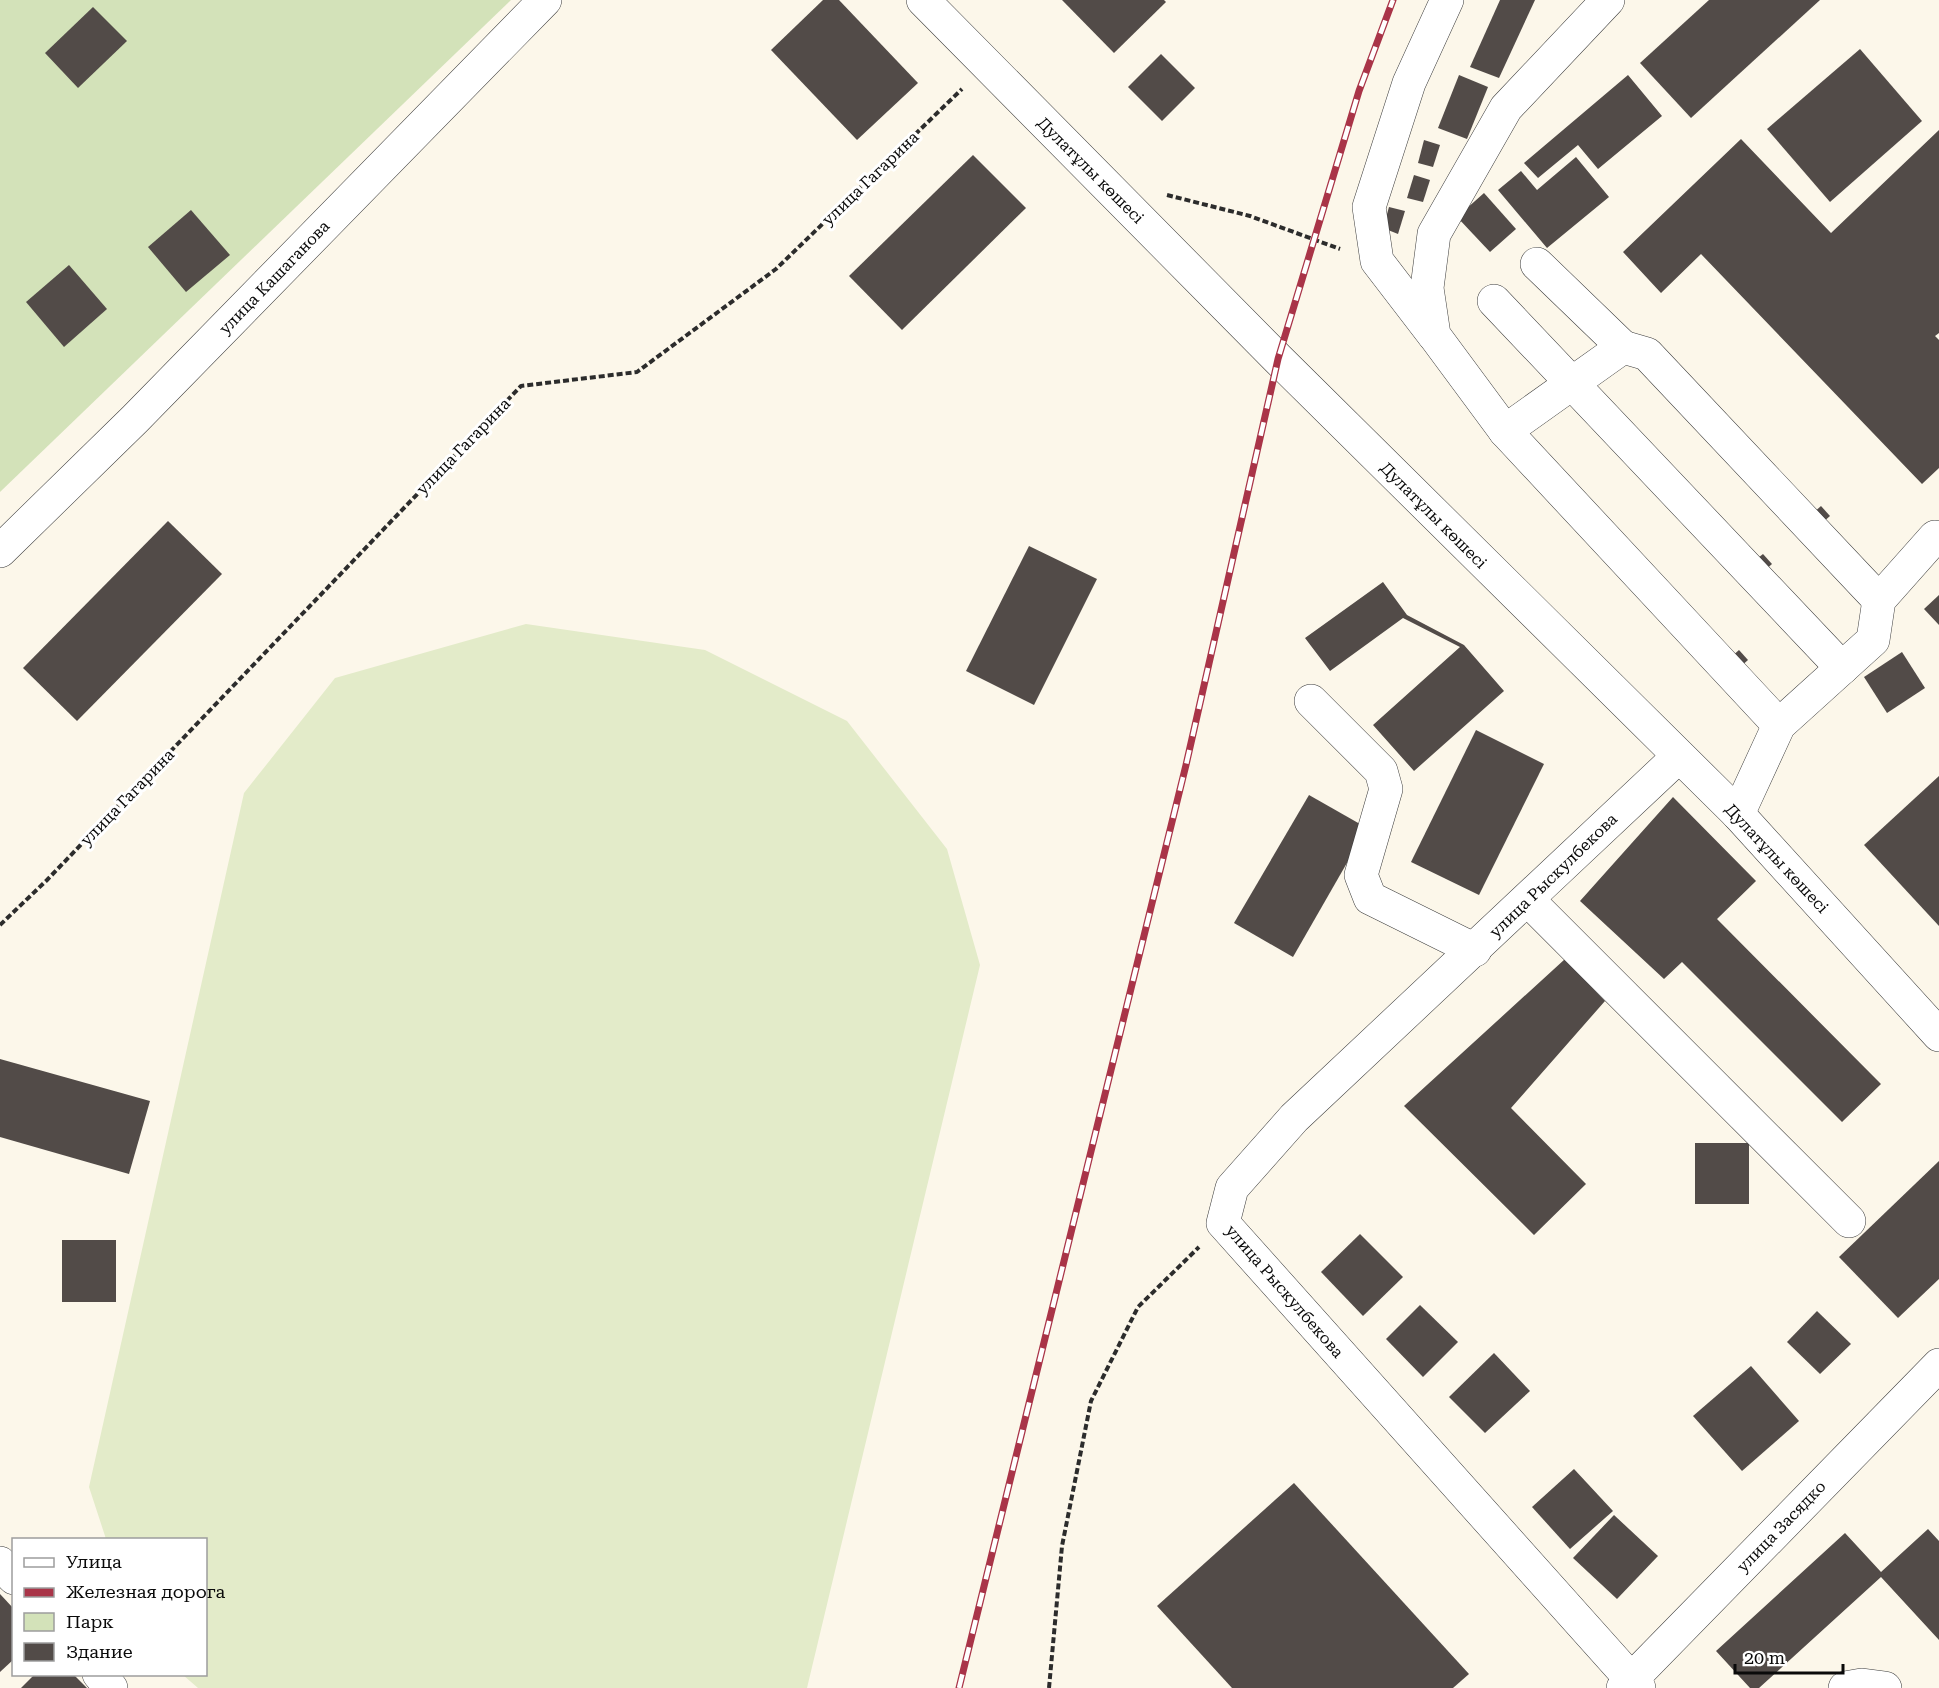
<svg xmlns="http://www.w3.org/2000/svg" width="1939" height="1688" viewBox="0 0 1939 1688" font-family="'Roboto Serif',serif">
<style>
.green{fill:#d3e2b9}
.pitch{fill:#e3ebc9}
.building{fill:#524b48}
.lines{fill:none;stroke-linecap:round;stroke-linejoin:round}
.minor-casing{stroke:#3d3d3d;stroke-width:34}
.path{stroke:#2c2c2c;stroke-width:4;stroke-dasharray:6 3;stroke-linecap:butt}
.minor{stroke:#fff;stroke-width:33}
.rail-casing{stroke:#a93448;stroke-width:7}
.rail{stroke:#fff;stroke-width:4.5;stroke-dasharray:14;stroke-linecap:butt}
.labels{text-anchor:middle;stroke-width:6;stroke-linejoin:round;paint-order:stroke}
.street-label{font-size:16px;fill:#0a0a0a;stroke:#fff}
</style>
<rect width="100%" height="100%" fill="#fcf7ea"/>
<!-- green -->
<path class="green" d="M0 0H511L0 492Z"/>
<!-- pitch -->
<path class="pitch" d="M526 624 705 650 847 721 947 849 980 965 807 1688H198L183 1675 206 1674V1540L106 1539 89 1487 244 793 335 678Z"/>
<!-- building -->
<g class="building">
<path d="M823 0H839L918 83 857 140 771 50Z"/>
<path d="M1062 0H1164L1166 2 1114 53Z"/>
<path d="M1500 0H1535L1499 78 1470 67Z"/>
<path d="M1709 0H1820L1691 118 1640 63Z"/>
<path d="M93 7 127 41 78 88 45 53Z"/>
<path d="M1860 49 1922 121 1830 202 1767 129Z"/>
<path d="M1161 54 1195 88 1162 121 1128 87Z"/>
<path d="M1459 75 1488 87 1467 139 1438 128Z"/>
<path d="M1628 75 1662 116 1598 169 1578 145 1538 178 1524 163Z"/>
<path d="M1939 130V333L1935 336 1939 340V468L1922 484 1701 254 1661 293 1623 252 1741 139 1831 233Z"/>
<path d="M1424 140 1440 145 1433 167 1418 163Z"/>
<path d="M973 155 1026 208 902 330 849 276Z"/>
<path d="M1576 157 1609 197 1547 248 1498 190 1521 171 1537 190Z"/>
<path d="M1414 175 1430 180 1423 202 1407 198Z"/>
<path d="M1484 193 1516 229 1490 252 1457 217Z"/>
<path d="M1389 207 1405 211 1398 234 1383 228Z"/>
<path d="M191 210 230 255 186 292 148 247Z"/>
<path d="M69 265 107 309 64 347 26 302Z"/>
<path d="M1821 506 1830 516 1821 524 1812 514Z"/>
<path d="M168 521 222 574 77 721 23 668Z"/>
<path d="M1029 546 1097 579 1034 705 966 671Z"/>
<path d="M1763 554 1772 564 1763 572 1753 562Z"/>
<path d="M1383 582 1407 615 1464 645 1504 691 1414 771 1373 725 1460 647 1403 618 1330 671 1305 638Z"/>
<path d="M1939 595V625L1924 609Z"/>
<path d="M1739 650 1748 660 1739 668 1730 658Z"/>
<path d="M1902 652 1925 688 1887 713 1864 677Z"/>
<path d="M1476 730 1544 764 1479 895 1411 862Z"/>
<path d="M1939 776V926L1864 845Z"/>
<path d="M1309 795 1367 828 1293 957 1234 923Z"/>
<path d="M1673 797 1756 881 1717 919 1881 1084 1842 1122 1682 962 1664 979 1580 901Z"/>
<path d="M1565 959 1605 1001 1511 1108 1586 1184 1534 1235 1404 1106Z"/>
<path d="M0 1059 150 1101 129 1174 0 1137Z"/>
<rect x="1695" y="1143" width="54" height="61"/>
<path d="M1939 1161V1279L1898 1318 1839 1257Z"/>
<path d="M1360 1234 1403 1277 1363 1316 1321 1272Z"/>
<rect x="62" y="1240" width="54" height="62"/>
<path d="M1420 1305 1458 1342 1423 1377 1386 1339Z"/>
<path d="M1817 1311 1851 1344 1820 1374 1787 1342Z"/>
<path d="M1494 1353 1530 1391 1485 1433 1449 1397Z"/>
<path d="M1751 1366 1799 1421 1742 1471 1693 1416Z"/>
<path d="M1574 1469 1613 1511 1570 1549 1532 1507Z"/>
<path d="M1294 1483 1469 1674 1453 1688H1232L1157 1606Z"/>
<path d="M1614 1515 1658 1556 1617 1599 1573 1558Z"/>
<path d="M1928 1529 1939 1541V1640L1881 1577 1759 1688H1750L1716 1651 1845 1533 1881 1572Z"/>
<path d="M0 1594 14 1609V1659L0 1672Z"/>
<path d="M35 1674H73L87 1688H21Z"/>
</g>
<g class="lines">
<!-- minor casing -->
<g class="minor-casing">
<g id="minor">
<path d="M923 0 1278 359 1738 814 1939 1035"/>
<path d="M1608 0 1506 108 1434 234 1427 288 1434 335 1505 431 1779 725"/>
<path d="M1537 264 1623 347"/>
<path d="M1494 301 1842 668"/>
<path d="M1433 334 1377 261 1369 207 1409 83 1447 0"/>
<path d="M1505 431 1623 347 1647 354 1879 600"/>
<path d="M0 551 135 419 545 0"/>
<path d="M1311 701 1381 771 1386 789 1361 875 1370 898 1475 950"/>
<path d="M1738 814 1779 725 1873 640 1879 600 1935 537"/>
<path d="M1528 900 1849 1221"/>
<path d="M0 1563 14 1578"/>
<path d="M99 1674 111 1688"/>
<path d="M1623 1688 1939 1365"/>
<path d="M1639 1688 1223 1223 1232 1188 1294 1118 1678 757"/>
<path d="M1845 1688 1862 1685 1885 1688"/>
</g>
</g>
<!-- path -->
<g class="path">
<path d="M1167 195 1250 216 1340 249"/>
<path d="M0 925 47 880 521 386 637 372 776 269 962 89"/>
<path d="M1049 1688 1062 1546 1091 1401 1138 1307 1199 1247"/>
</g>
<!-- minor -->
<use href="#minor" class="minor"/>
<!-- rail casing -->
<g class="rail-casing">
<path id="rail" d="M959 1688 1186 765 1278 359 1359 91 1393 0"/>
</g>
<!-- rail -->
<use href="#rail" class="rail"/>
</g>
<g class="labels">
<!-- street labels -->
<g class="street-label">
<text transform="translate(1091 170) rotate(45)" y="6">Дулатұлы көшесі</text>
<text transform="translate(870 178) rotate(-44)" y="6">улица Гагарина</text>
<text transform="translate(274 277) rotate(-46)" y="6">улица Кашаганова</text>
<text transform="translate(463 446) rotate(-46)" y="6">улица Гагарина</text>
<text transform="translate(1434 515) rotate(45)" y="6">Дулатұлы көшесі</text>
<text transform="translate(127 797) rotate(-46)" y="6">улица Гагарина</text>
<text transform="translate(1777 858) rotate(47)" y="6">Дулатұлы көшесі</text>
<text transform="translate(1553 875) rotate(-44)" y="6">улица Рыскулбекова</text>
<text transform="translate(1285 1291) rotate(49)" y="6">улица Рыскулбекова</text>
<text transform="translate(1781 1526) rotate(-46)" y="6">улица Засядко</text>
</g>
</g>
<!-- legend -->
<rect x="12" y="1538" width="195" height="138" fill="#ffffff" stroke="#9d9d9d" stroke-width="1.5"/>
<rect x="24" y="1558" width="30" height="9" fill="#ffffff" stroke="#9d9d9d" stroke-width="1.5"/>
<text x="66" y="1568" font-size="18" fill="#0a0a0a">Улица</text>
<rect x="24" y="1588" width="30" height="9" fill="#a93448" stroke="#9d9d9d" stroke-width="1.5"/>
<text x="66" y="1598" font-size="18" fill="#0a0a0a">Железная дорога</text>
<rect x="24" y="1613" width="30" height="18" fill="#d3e2b9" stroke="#9d9d9d" stroke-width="1.5"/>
<text x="66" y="1628" font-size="18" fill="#0a0a0a">Парк</text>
<rect x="24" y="1643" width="30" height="18" fill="#524b48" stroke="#9d9d9d" stroke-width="1.5"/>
<text x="66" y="1658" font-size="18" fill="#0a0a0a">Здание</text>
<!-- scale -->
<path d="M1735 1664v9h108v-9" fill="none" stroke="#0a0a0a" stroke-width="3"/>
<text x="1744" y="1664" font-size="18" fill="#0a0a0a" stroke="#ffffff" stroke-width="4.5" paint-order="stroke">20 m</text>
</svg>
